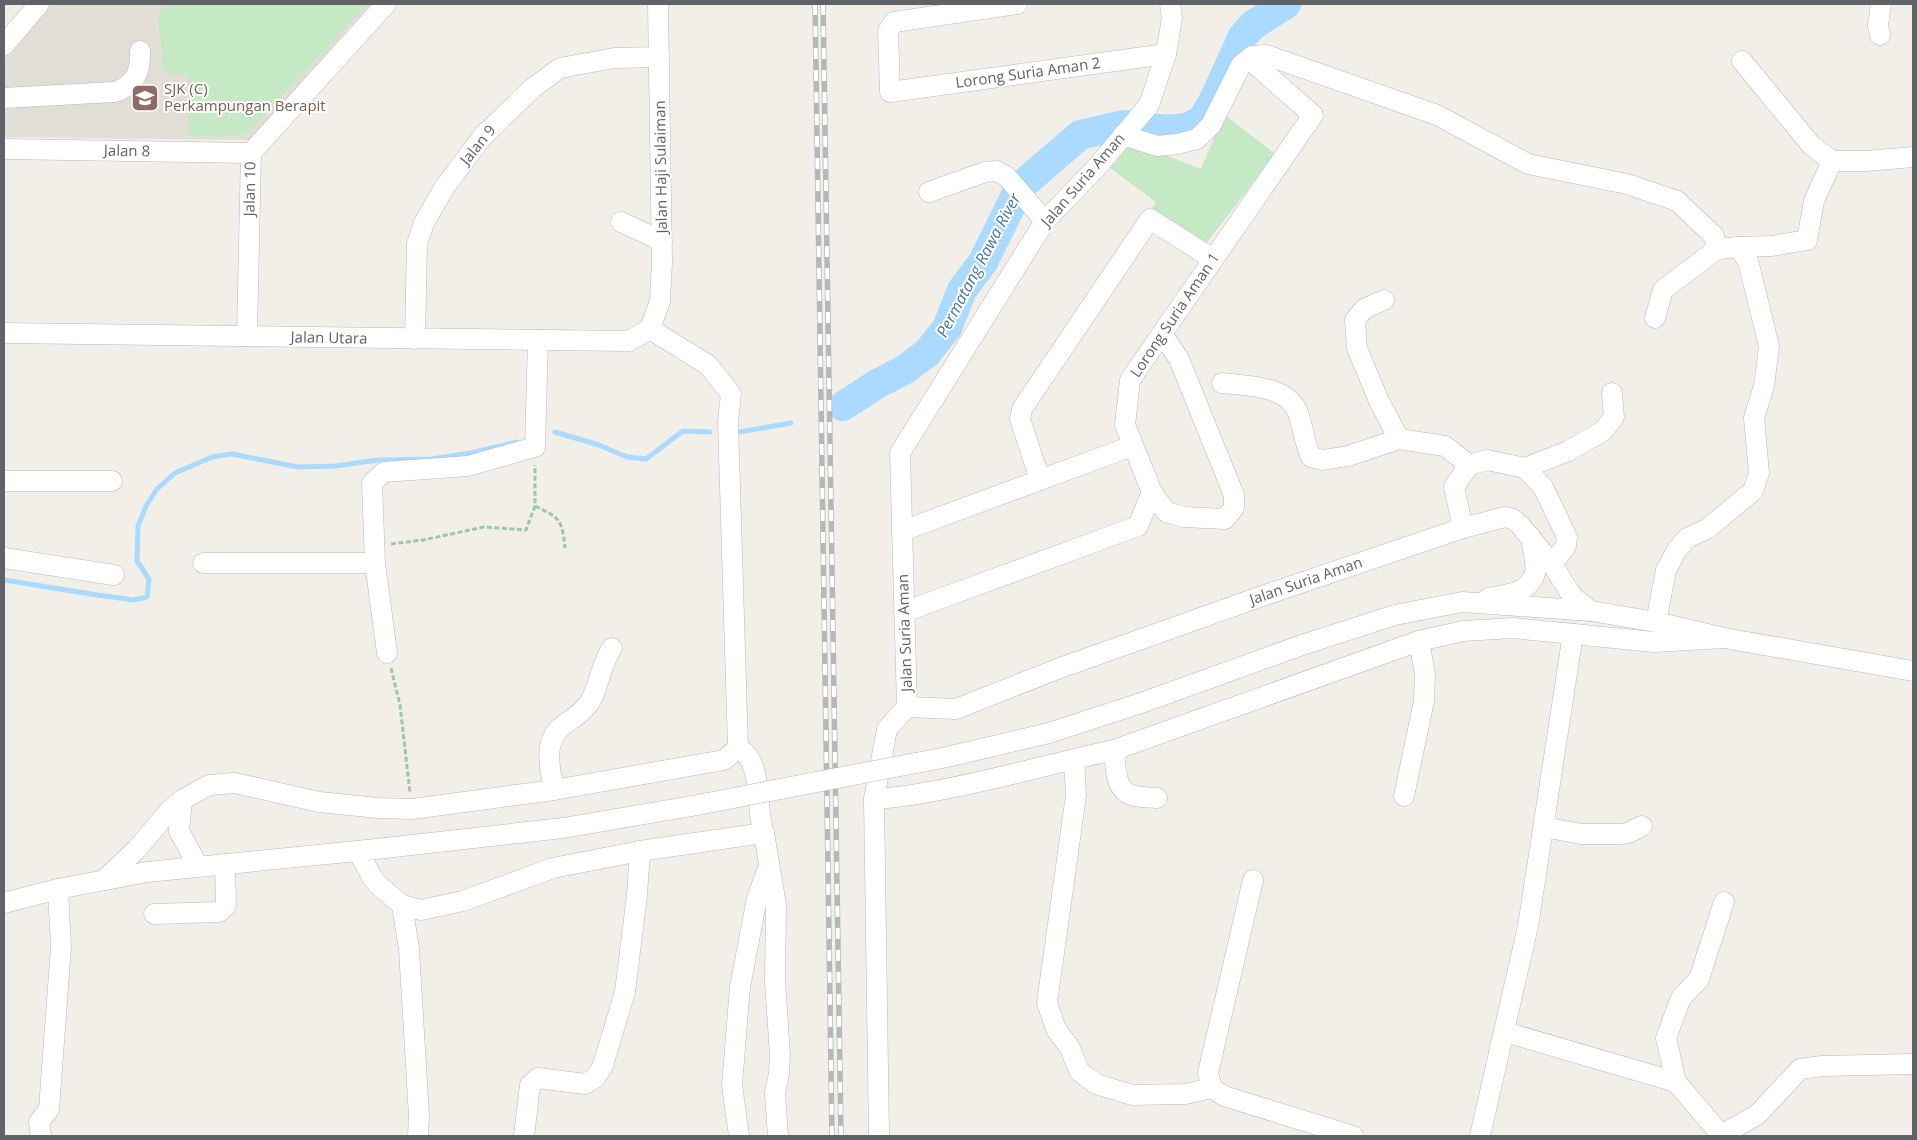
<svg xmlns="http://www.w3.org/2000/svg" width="1917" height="1140" viewBox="0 0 1917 1140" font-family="'Open Sans',sans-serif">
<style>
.education{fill:#e1ded6}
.green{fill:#c5e8c5}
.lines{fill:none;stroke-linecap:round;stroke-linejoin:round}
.stream{stroke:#aadaff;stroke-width:5}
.river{stroke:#aadaff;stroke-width:30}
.minor-casing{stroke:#b5b8bc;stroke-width:21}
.path{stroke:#9cc7a9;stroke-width:3;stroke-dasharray:5 2.5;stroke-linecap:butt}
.minor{stroke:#fff;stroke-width:20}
.rail-casing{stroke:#b6b7b8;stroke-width:5.5}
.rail{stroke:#fff;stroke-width:4;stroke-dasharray:11;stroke-linecap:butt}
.minor-bridge-casing{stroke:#b5b8bc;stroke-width:21;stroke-linecap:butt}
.minor-bridge{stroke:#fff;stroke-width:20}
.labels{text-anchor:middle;stroke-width:4;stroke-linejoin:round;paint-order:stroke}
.street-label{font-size:15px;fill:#5f6368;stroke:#fff}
.education-label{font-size:15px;fill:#785e54;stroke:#fff;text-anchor:start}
.water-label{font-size:16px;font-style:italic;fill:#4174aa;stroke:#fff}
</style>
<rect width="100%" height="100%" fill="#f1efe8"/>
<!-- education -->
<path class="education" d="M51 4H371L249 140 4 137V58Z"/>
<!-- green -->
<g class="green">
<path d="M167 4H367L246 135 189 136 188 74 164 75 158 15Z"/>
<path d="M1224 114 1275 154 1205 245 1151 210 1156 202 1110 168 1132 142 1201 169Z"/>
</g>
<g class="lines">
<!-- stream -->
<g class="stream">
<path d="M555 432 599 445 627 457 646 459 683 431 710 432"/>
<path d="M740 432 791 423"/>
<path d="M4 580 97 595 134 600 147 597 149 579 137 561 138 526 146 506 157 489 175 473 212 457 232 454 298 467 335 466 378 460 432 459 471 453 517 442"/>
</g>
<!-- river -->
<path class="river" d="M843 406 877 384 904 370 927 353 947 328 962 290 983 262 1020 187 1080 135 1123 125 1168 130 1187 128 1202 120 1213 102 1243 36 1253 25 1286 4"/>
<!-- minor casing -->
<g class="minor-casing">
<g id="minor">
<path d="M1017 4 894 22 888 31 890 92 1166 54"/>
<path d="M1880 35 1878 25 1881 4"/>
<path d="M4 45 39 4"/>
<path d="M1742 61 1811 145 1832 161H1866L1913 157"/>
<path d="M4 98 114 92C135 86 141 71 140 51"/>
<path d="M1123 135 1157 146 1177 144 1197 139 1211 125 1241 65 1252 56 1266 55 1437 115 1528 164 1627 184 1677 201 1714 236 1717 249 1663 290 1655 318"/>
<path d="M4 149 251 153"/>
<path d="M929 192 985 172 996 171 1006 176 1045 221"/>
<path d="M621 222 662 241"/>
<path d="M1738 247 1772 246 1807 240 1814 201 1832 161"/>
<path d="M1384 300 1364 309 1355 320 1357 348 1379 401 1399 439"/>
<path d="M650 329 660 301 662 263 658 4"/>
<path d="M4 333 629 341 650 329"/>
<path d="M247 336 251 153 386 4"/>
<path d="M415 339 417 244 424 223 444 188 483 136 534 87 560 68 614 58 659 57"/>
<path d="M1222 383C1247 386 1291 385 1299 416 1304 431 1304 442 1311 457L1323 460 1348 456 1399 439 1445 446 1469 465"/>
<path d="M1525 468 1568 451 1603 431 1614 417 1612 393"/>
<path d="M1040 480 1020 419 1022 409 1150 219 1213 259"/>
<path d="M4 481H112"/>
<path d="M1152 492 1166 512 1184 517 1225 519 1234 508V495L1179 359 1162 334"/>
<path d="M1463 528 1454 487 1469 465 1487 460 1525 468 1543 487 1567 537 1566 546 1552 564"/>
<path d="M902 531 1132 446"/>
<path d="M4 558 114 575"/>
<path d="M203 563H375L372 483 384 472 468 466 535 447 538 340"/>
<path d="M375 563 387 653"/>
<path d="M1488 598C1505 595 1530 593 1535 573 1537 566 1532 546 1531 537"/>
<path d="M904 612 1138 526 1152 492 1125 425 1130 380 1313 115 1249 59"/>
<path d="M1656 622 1666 570 1677 550 1687 538 1707 529 1753 491 1759 473 1754 418 1764 386 1769 346 1748 261 1738 247 1717 249"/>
<path d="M1302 645 1395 615 1462 602 1591 611 1656 622 1724 638 1913 671"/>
<path d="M907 707 900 453 1045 221 1097 167 1149 105 1166 54 1172 18 1170 4"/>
<path d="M907 707 956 709 1060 668 1271 593 1463 528 1505 517 1513 519 1520 525 1552 564 1572 596 1591 611"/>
<path d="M738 748C764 760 755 810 764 833L776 905 775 981 780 1055 779 1073 775 1093 778 1136"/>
<path d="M1114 750C1116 764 1114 787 1129 794 1137 798 1149 797 1157 798"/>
<path d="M1074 759 1076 795 1047 1003 1056 1029 1070 1048 1079 1071 1096 1084 1132 1095 1185 1094 1212 1088"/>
<path d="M554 790C550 770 543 742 561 727 572 718 585 712 592 698 600 682 601 664 612 648"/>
<path d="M1404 796 1424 701 1425 674 1419 641"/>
<path d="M874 799C900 798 924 793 950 788 1005 777 1059 762 1114 750L1419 641 1463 631 1513 628 1654 642 1724 638"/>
<path d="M182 800 179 831 198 866"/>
<path d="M1544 827 1581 834H1621L1628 833 1642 826"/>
<path d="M358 851 372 877 378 885 402 905 421 910 463 901 553 868 640 851 764 833"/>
<path d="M104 880 137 849 170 810 182 800 209 785 235 783 319 802 378 808 412 809 554 790 724 760 738 748 728 422 731 394 708 365 650 329"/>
<path d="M1253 880 1208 1073 1212 1088 1224 1096 1353 1136"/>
<path d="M4 903 58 889 147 872 367 850"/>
<path d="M402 905 409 949 419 1116 418 1136"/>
<path d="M154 914 219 912 226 906 225 864"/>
<path d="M1505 1032 1676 1082"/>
<path d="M1721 1135 1757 1115 1800 1069 1822 1066 1913 1064"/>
<path d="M41 1136 39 1122 49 1109 61 947 58 889"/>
<path d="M524 1136 530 1085 538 1078 585 1084 596 1077 603 1065 625 992 637 895 640 851"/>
<path d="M739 1136 732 1085 740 987 757 898 769 866"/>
<path d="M879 1136 874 799 887 729 907 707"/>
<path d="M1480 1136 1528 926 1573 634"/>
<path d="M1722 1136 1676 1082 1666 1038 1681 998 1699 979 1724 902"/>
</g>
</g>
<!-- path -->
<g class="path">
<path d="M535 506C560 518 562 519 565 548"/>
<path d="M391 544 423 540 484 527 526 530 535 506V465"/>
<path d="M391 668 400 705 410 793"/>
</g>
<!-- minor -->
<use href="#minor" class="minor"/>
<!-- rail casing -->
<g class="rail-casing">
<g id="rail">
<path d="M815 4 832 1136"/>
<path d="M823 4 841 1136"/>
</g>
</g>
<!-- rail -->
<use href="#rail" class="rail"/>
<!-- minor-bridge casing -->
<g class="minor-bridge-casing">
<path id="minor-bridge" d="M367 850 563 828 692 806 947 757 1049 733 1141 703 1302 645"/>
</g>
<!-- minor-bridge -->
<use href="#minor-bridge" class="minor-bridge"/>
</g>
<!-- icons -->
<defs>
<g id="school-square" transform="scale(1.4375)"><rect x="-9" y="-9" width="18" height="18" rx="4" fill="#8d6e63" stroke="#fff"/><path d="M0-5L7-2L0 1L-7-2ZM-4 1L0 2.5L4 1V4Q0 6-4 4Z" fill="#fff"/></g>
</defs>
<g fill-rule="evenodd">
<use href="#school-square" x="145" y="98"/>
</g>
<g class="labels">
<!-- street labels -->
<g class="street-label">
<text transform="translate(1028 73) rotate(-8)" y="5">Lorong Suria Aman 2</text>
<text transform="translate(478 145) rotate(-51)" y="5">Jalan 9</text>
<text transform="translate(127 151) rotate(1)" y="5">Jalan 8</text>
<text transform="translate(661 167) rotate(-91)" y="5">Jalan Haji Sulaiman</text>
<text transform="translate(1083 180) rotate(-49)" y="5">Jalan Suria Aman</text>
<text transform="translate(250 189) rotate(-89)" y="5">Jalan 10</text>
<text transform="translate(1175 315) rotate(-56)" y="5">Lorong Suria Aman 1</text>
<text transform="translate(329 338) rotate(1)" y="5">Jalan Utara</text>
<text transform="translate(1306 581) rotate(-19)" y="5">Jalan Suria Aman</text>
<text transform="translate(905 633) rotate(-92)" y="5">Jalan Suria Aman</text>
</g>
<!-- education labels -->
<g class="education-label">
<text x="164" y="94">SJK (C)<tspan x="164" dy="17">Perkampungan Berapit</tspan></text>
</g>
<!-- water labels -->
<g class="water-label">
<text transform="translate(978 265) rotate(-62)" y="6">Permatang Rawa River</text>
</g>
</g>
<!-- border -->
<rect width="1917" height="1140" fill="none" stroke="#5f6368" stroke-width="10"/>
</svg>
